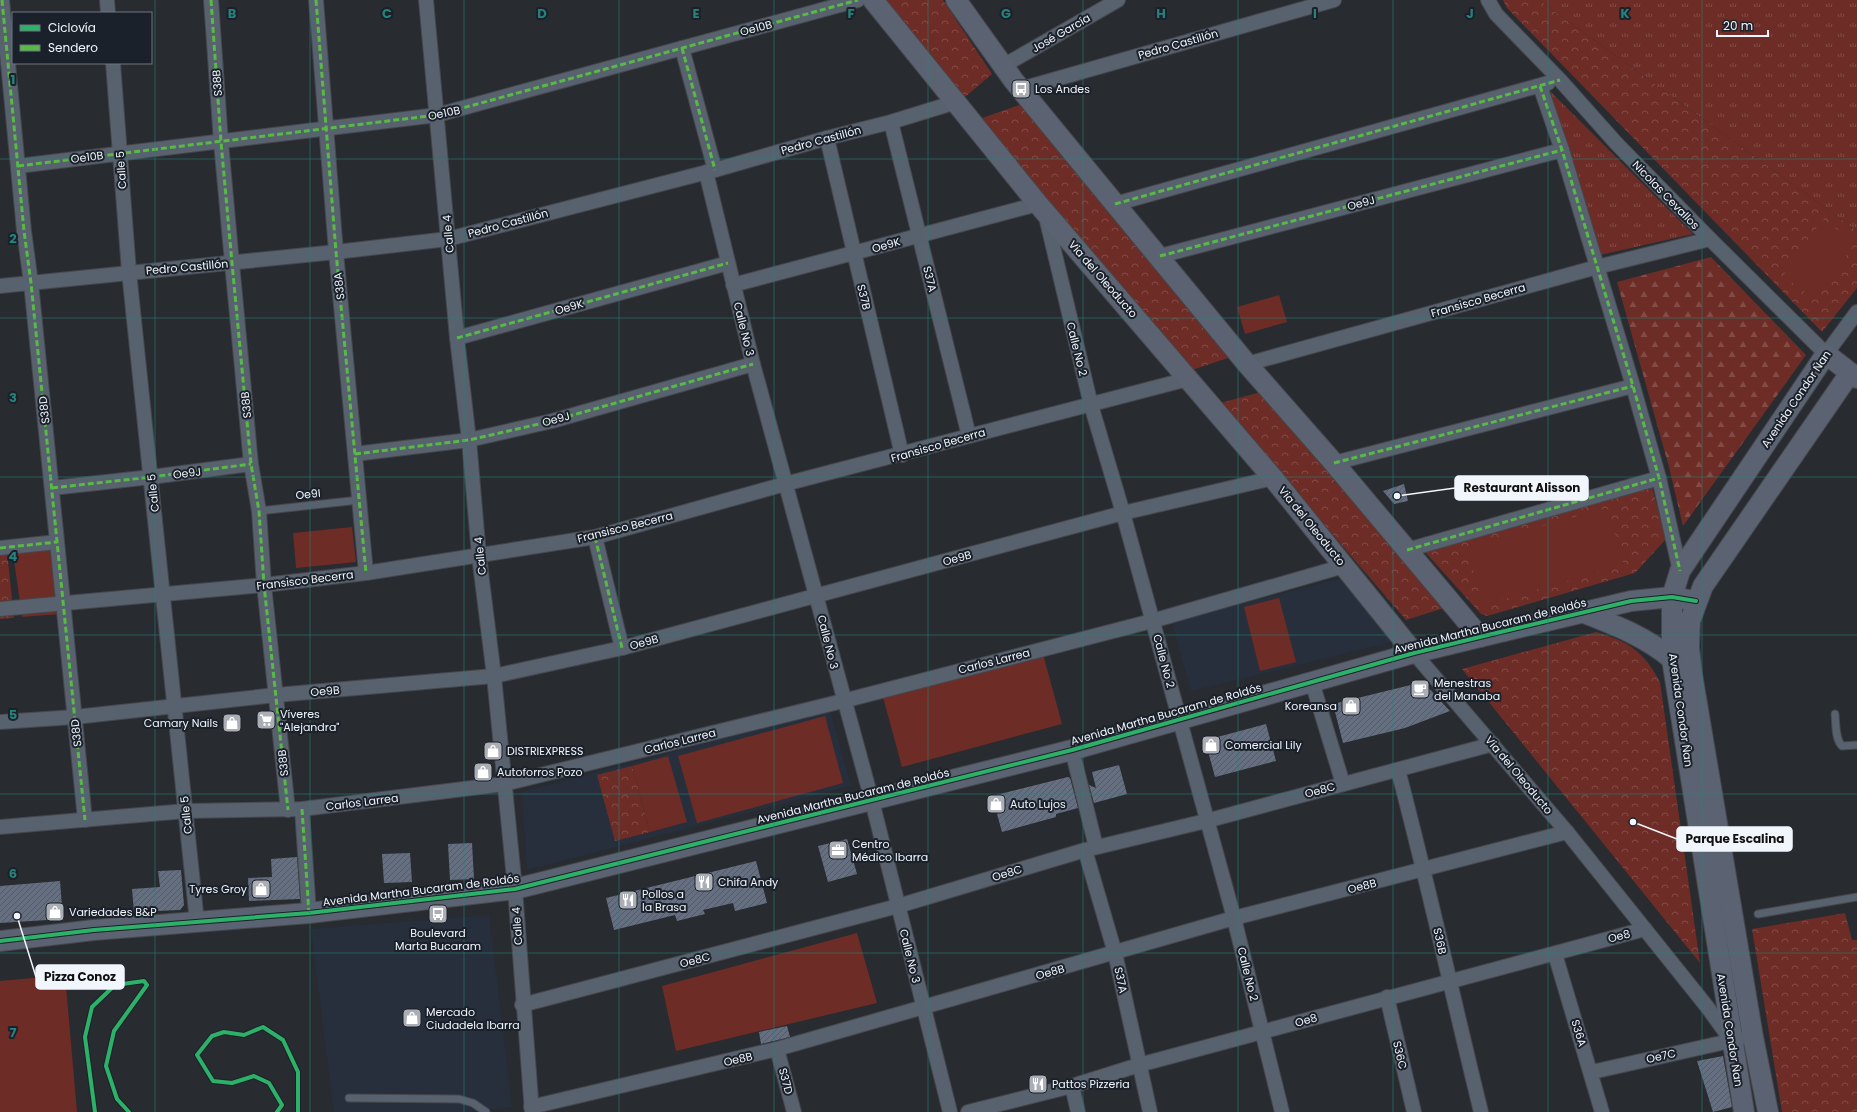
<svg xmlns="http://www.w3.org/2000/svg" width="1857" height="1112" viewBox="0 0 1857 1112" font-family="Poppins,sans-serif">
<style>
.built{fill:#272f3d}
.grass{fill:url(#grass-tufts)}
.forest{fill:url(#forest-firs)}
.park{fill:url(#park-crowns)}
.garden{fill:#6e2c26}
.building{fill:url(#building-hatch)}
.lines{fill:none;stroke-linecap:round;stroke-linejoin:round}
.lane-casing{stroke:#45474c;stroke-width:9}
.street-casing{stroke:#45474c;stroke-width:16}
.secondary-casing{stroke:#45474c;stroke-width:22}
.lane{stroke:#58616e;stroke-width:7}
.street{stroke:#58616e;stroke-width:14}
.secondary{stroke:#5b6271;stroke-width:20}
.quiet{stroke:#58b947;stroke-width:3;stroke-dasharray:6 3;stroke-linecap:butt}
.cycleway-casing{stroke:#1b212a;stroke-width:6}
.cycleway{stroke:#2db169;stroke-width:4}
.grid{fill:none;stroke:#26837c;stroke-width:1;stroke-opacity:0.55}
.labels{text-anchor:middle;stroke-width:4;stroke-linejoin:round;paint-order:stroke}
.street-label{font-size:11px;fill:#f1f5fc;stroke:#1b212a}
.poi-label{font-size:11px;fill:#f1f5fc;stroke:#1b212a;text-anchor:start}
.grid-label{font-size:13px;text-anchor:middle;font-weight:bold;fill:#26837c;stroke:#1b212a;stroke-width:4;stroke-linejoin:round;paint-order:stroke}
.leader{fill:none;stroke:#f1f5fc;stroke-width:1.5}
.callout-dot{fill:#f1f5fc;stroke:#1b212a;stroke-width:1.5}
.callout{fill:#f1f5fc;stroke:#f1f5fc;stroke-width:1.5}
.callout-label{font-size:12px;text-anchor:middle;font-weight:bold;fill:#111}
</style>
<defs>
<pattern id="grass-tufts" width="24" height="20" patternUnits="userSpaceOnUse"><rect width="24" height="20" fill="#6e2c26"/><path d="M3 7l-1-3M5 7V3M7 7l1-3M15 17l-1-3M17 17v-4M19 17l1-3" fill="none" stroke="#834b46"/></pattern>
<pattern id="forest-firs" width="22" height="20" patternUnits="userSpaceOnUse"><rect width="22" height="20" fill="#6e2c26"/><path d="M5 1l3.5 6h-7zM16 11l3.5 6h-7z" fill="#834b46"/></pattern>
<pattern id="park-crowns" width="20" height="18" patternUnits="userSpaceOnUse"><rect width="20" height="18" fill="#6e2c26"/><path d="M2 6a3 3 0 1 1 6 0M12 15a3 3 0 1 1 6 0" fill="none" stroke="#834b46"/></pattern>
<pattern id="building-hatch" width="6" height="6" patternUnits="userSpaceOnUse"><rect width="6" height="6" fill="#666f80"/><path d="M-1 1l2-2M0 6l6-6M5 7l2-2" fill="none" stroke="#565b63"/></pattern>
</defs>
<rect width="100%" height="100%" fill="#282b30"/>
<!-- built -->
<g class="built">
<path d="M1341 578 1393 642 1191 691 1172 622Z"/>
<path d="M830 710 851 786 527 870 522 792Z"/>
<path d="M489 915 512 1107 467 1112H334L311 929Z"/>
</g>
<!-- grass -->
<g class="grass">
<path d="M1539 0H1857V231Z"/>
<path d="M1549 90 1693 234 1600 255Z"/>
</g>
<!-- forest -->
<path class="forest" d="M1711 257 1806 355 1683 526 1669 467 1617 282Z"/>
<!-- park -->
<g class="park">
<path d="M884 0H943L992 74 965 97Z"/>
<path d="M1503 0H1539L1857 231V288L1822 332 1507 8Z"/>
<path d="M1022 104 1228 358 1192 370 979 119Z"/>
<path d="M1261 392 1444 608 1406 620 1220 403Z"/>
<path d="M1652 487 1666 539 1635 573 1487 616 1481 614 1425 552Z"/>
<path d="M7 551 14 618 0 619V552Z"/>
<path d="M1596 632C1630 642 1643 651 1660 682L1700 963 1462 669Z"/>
<path d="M632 766 650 832 615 841 597 775Z"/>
<path d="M1845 913 1852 940H1857V1112H1782L1752 929Z"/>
</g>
<!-- garden -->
<g class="garden">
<path d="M1823 219 1855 243 1816 300 1783 276Z"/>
<path d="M1279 295 1287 322 1245 334 1237 307Z"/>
<path d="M1607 508 1624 565 1483 605 1467 547Z"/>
<path d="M352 527 356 562 296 568 293 533Z"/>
<path d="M54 548 61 614 22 617 13 553Z"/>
<path d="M1279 598 1296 662 1260 671 1244 607Z"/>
<path d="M1043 654 1062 724 902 767 883 697Z"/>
<path d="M825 716 843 783 697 823 678 756Z"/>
<path d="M668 756 687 822 650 832 632 766Z"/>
<path d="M857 933 877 1003 676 1051 662 986Z"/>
<path d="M65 975 77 1112H0V981Z"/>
</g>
<!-- building -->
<g class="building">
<path d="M1404 484 1408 501 1394 504 1383 491Z"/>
<path d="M1423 682 1450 711 1405 728 1343 743 1333 704Z"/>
<path d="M1266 724 1276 761 1215 777 1206 744 1210 739Z"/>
<path d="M1119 765 1127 794 1094 803 1089 785 1096 788 1092 772Z"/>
<path d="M1068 777 1070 778 1078 808 1056 814V817L1002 832 992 796Z"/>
<path d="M847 839 857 874 828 882 818 846Z"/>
<path d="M472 843 474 879 450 880 448 844Z"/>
<path d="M410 853 412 882 384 883 382 854Z"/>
<path d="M297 857 300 899 249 901 248 878 272 877 271 859Z"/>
<path d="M756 861 767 903 735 911 733 903 703 910 705 914 677 921 675 915 614 930 606 898Z"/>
<path d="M181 870 184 905 180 910 134 912 132 889 160 887 158 871Z"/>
<path d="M60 881 63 919 0 923V886Z"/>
<path d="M787 1026 790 1037 761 1044 759 1032Z"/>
<path d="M1723 1056 1732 1107 1713 1112 1697 1061Z"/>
</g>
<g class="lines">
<!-- lane casing -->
<g class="lane-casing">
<g id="lane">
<path d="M259 511 359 500"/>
<path d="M1835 714C1836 724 1835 739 1842 746L1857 745"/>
<path d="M1758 914 1857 897"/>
<path d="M349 1098 459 1099 473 1103 486 1112"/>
</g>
</g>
<!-- street casing -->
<g class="street-casing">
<g id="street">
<path d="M2 0 24 231 31 283 85 820"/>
<path d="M107 0 108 13"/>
<path d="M211 0 221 142 232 263 251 464 259 511 264 585 288 810"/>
<path d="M316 0 336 252 366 573"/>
<path d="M426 0 457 338 469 440 479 556 494 676 515 889 532 1112"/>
<path d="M1488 0 1496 14 1560 80 1616 143 1710 239 1826 354 1857 312"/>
<path d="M682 48 715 170"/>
<path d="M113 63 129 272 197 922"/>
<path d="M1003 66 1118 0"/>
<path d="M1540 86 1562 150 1633 386 1659 478 1680 571"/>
<path d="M1021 89 1334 0"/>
<path d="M891 122 969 436"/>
<path d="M827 138 902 455"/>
<path d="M18 166 437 115 858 0"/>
<path d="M706 172 753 364 872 801 950 1112"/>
<path d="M1115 204 1548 83"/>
<path d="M1045 213 1091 405 1123 513 1234 918 1282 1112"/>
<path d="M1160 256 1562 150"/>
<path d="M733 285 1038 204"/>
<path d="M0 286 336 252 448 239 715 170 827 138 891 122 956 102"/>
<path d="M457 338 728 263"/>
<path d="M1247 364 1597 267 1710 239"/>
<path d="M355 454 469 440 552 421 753 364"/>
<path d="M1334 463 1633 386"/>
<path d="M52 488 151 477 251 464"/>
<path d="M595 537 622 648"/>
<path d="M0 548 57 542"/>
<path d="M1407 550 1659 478"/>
<path d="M0 609 264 585 366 573 595 537 785 484 1188 379"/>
<path d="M1414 653 1567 832 1708 1008 1731 1040"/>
<path d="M1312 682 1343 784"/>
<path d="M0 722 75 717 276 695 494 676 622 648 1123 513 1273 478"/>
<path d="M1072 750 1096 847"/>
<path d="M1398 770C1428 883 1453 998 1481 1112"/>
<path d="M302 809 309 913"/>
<path d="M0 827 186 811 302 809 504 784 843 701 1152 621 1344 566"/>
<path d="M1085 850 1115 953 1150 1112"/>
<path d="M1555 954 1602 1112"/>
<path d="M1387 997 1414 1112"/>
<path d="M522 1005 898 906 1085 850 1206 821 1493 744"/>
<path d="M777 1049 794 1112"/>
<path d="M1592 1072 1739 1039"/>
<path d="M1072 1086 1078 1112"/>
<path d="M531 1107 777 1049 1234 918 1567 832"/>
<path d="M968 1112 1072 1086 1139 1065 1645 929"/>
</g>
</g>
<!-- secondary casing -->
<g class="secondary-casing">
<g id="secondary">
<path d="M873 0 1038 204 1273 478 1414 653"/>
<path d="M956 0 1014 81 1115 204 1247 364 1334 463 1480 637"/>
<path d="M1584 613C1615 625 1646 637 1672 659"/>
<path d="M0 941 94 930 309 913 515 889 1072 750 1414 653 1488 635 1631 601 1672 597 1696 601"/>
<path d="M1744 1112 1672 659V597L1680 571 1826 354 1857 378"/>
<path d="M1768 1112 1753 1037 1692 674 1689 647 1690 621 1703 586 1850 373"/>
</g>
</g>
<!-- lane -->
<use href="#lane" class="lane"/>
<!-- street -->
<use href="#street" class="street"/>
<!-- secondary -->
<use href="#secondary" class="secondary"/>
<!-- quiet -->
<g class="quiet">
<path d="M2 0 24 231 31 283 85 820"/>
<path d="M211 0 221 142 232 263 251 464 259 511 264 585 288 810"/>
<path d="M316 0 336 252 366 573"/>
<path d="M682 48 715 170"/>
<path d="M1540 86 1562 150 1633 386 1659 478 1680 571"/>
<path d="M18 166 437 115 858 0"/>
<path d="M1115 204 1560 80"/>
<path d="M1160 256 1562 150"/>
<path d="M457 338 728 263"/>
<path d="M355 454 469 440 552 421 753 364"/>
<path d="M1334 463 1633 386"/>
<path d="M52 488 151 477 251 464"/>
<path d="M595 537 622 648"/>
<path d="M0 548 57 542"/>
<path d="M1407 550 1659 478"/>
<path d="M302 809 309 913"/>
</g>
<!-- cycleway casing -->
<g class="cycleway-casing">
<g id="cycleway">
<path d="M0 941 94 930 309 913 515 889 1072 750 1414 653 1488 635 1631 601 1672 597 1696 601"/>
<path d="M95 1112 85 1037 92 1007 115 985 144 981 147 985 114 1031 106 1066 117 1099 129 1112"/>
<path d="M277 1112 282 1105 269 1083 254 1076 232 1083 213 1081 197 1055 212 1036 224 1032 244 1035 263 1027 283 1040 298 1072V1112"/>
</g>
</g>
<!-- cycleway -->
<use href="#cycleway" class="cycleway"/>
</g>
<!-- grid -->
<path class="grid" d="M155 0V1112M310 0V1112M464 0V1112M619 0V1112M774 0V1112M928 0V1112M1083 0V1112M1238 0V1112M1393 0V1112M1548 0V1112M1702 0V1112M0 159H1857M0 318H1857M0 477H1857M0 635H1857M0 794H1857M0 953H1857"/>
<!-- icons -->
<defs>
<g id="bus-square" transform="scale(1)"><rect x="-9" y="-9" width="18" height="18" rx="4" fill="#abaeb5" stroke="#1b212a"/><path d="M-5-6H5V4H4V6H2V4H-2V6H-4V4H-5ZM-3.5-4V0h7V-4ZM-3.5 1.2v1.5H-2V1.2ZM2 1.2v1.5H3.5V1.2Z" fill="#fff"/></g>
<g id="cafe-square" transform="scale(1)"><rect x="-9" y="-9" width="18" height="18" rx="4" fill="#abaeb5" stroke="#1b212a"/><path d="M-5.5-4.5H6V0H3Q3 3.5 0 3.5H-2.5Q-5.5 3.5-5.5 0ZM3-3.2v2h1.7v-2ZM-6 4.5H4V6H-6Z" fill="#fff"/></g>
<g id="shop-square" transform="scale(1)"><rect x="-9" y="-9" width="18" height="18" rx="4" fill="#abaeb5" stroke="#1b212a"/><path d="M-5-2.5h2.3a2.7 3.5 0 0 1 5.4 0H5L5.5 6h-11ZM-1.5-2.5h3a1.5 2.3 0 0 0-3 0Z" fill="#fff"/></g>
<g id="supermarket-square" transform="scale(1)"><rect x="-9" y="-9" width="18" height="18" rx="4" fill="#abaeb5" stroke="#1b212a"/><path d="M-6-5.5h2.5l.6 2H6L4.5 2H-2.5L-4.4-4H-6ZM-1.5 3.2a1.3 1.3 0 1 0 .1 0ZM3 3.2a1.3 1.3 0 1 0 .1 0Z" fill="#fff"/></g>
<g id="office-square" transform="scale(1)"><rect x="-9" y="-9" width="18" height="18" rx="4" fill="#abaeb5" stroke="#1b212a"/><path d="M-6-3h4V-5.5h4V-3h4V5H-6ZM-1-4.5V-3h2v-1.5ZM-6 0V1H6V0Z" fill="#fff"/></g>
<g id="restaurant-square" transform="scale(1)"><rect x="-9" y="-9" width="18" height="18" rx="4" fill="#abaeb5" stroke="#1b212a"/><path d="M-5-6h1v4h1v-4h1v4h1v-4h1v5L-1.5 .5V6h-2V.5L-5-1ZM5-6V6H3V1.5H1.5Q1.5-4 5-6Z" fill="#fff"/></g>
</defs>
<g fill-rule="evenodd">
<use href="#bus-square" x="1021" y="89"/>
<use href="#cafe-square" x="1420" y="689"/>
<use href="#shop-square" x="1351" y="706"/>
<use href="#supermarket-square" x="266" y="720"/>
<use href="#shop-square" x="232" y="723"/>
<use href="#shop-square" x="1211" y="745"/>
<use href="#shop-square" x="493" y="751"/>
<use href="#shop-square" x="483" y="772"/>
<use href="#shop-square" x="996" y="804"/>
<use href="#office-square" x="838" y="850"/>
<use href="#restaurant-square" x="704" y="882"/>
<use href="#shop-square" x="261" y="889"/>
<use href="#restaurant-square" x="628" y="900"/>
<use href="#shop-square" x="55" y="912"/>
<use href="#bus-square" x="438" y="914"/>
<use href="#shop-square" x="412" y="1018"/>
<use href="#restaurant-square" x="1038" y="1084"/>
</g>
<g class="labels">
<!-- street labels -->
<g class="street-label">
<text transform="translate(756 28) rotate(-15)" y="4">Oe10B</text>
<text transform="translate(1061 33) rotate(-30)" y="4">José García</text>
<text transform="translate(1178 44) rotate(-16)" y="4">Pedro Castillón</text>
<text transform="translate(217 83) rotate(-94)" y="4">S38B</text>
<text transform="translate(444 113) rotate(-12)" y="4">Oe10B</text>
<text transform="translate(821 140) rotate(-15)" y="4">Pedro Castillón</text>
<text transform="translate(87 157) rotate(-7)" y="4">Oe10B</text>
<text transform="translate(121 170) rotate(-94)" y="4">Calle 5</text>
<text transform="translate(1666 195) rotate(46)" y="4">Nicolas Cevallos</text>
<text transform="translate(1361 203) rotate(-15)" y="4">Oe9J</text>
<text transform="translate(508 223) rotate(-15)" y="4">Pedro Castillón</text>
<text transform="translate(448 234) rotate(-95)" y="4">Calle 4</text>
<text transform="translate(886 245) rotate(-16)" y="4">Oe9K</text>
<text transform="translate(187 267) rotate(-5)" y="4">Pedro Castillón</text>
<text transform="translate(930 279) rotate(76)" y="4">S37A</text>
<text transform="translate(1103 279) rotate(49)" y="4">Via del Oleoducto</text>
<text transform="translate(339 286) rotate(-96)" y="4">S38A</text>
<text transform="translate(864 297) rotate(76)" y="4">S37B</text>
<text transform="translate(1478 300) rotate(-16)" y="4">Fransisco Becerra</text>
<text transform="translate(569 307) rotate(-16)" y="4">Oe9K</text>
<text transform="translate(744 329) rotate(76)" y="4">Calle No 3</text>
<text transform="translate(1077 349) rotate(76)" y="4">Calle No 2</text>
<text transform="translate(1796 399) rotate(-56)" y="4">Avenida Condor Ñan</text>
<text transform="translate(246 405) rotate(-96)" y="4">S38B</text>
<text transform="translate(44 410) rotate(-96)" y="4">S38D</text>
<text transform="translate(556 419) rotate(-15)" y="4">Oe9J</text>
<text transform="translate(938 445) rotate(-16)" y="4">Fransisco Becerra</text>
<text transform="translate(187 473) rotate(-7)" y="4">Oe9J</text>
<text transform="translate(153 493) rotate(-96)" y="4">Calle 5</text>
<text transform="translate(308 494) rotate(-6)" y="4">Oe9I</text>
<text transform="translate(1312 526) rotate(51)" y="4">Via del Oleoducto</text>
<text transform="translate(625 527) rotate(-14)" y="4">Fransisco Becerra</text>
<text transform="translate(480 556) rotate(-96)" y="4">Calle 4</text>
<text transform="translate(957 558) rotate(-15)" y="4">Oe9B</text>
<text transform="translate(305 580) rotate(-7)" y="4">Fransisco Becerra</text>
<text transform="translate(1490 626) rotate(-14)" y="4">Avenida Martha Bucaram de Roldós</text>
<text transform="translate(644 642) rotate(-15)" y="4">Oe9B</text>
<text transform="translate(828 642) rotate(76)" y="4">Calle No 3</text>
<text transform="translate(994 661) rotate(-14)" y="4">Carlos Larrea</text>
<text transform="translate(1164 661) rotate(75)" y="4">Calle No 2</text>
<text transform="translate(325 691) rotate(-5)" y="4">Oe9B</text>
<text transform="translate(1681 710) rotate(82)" y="4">Avenida Condor Ñan</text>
<text transform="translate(1166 714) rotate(-16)" y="4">Avenida Martha Bucaram de Roldós</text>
<text transform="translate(76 733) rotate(-96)" y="4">S38D</text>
<text transform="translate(680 741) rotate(-14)" y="4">Carlos Larrea</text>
<text transform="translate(283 763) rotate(-96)" y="4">S38B</text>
<text transform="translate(1519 775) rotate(50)" y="4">Via del Oleoducto</text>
<text transform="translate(1320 790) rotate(-15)" y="4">Oe8C</text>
<text transform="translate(853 796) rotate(-14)" y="4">Avenida Martha Bucaram de Roldós</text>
<text transform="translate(362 802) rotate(-7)" y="4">Carlos Larrea</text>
<text transform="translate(186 815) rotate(-96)" y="4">Calle 5</text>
<text transform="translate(1007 873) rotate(-17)" y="4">Oe8C</text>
<text transform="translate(1362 886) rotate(-14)" y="4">Oe8B</text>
<text transform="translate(421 890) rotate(-7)" y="4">Avenida Martha Bucaram de Roldós</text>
<text transform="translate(517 926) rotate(-94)" y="4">Calle 4</text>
<text transform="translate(1619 936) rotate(-15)" y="4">Oe8</text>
<text transform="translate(1440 941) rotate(78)" y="4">S36B</text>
<text transform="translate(910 956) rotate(76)" y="4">Calle No 3</text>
<text transform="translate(695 960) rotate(-15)" y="4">Oe8C</text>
<text transform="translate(1050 972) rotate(-16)" y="4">Oe8B</text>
<text transform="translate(1248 974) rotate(76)" y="4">Calle No 2</text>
<text transform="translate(1121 980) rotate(78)" y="4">S37A</text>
<text transform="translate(1306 1020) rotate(-16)" y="4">Oe8</text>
<text transform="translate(1730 1030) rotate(81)" y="4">Avenida Condor Ñan</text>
<text transform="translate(1579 1033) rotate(73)" y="4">S36A</text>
<text transform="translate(1400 1055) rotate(77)" y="4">S36C</text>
<text transform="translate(1661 1056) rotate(-13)" y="4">Oe7C</text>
<text transform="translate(738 1059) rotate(-13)" y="4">Oe8B</text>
<text transform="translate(786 1081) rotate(75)" y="4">S37D</text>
</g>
<!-- poi labels -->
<g class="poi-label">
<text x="1035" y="93">Los Andes</text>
<text x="1434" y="687">Menestras<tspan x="1434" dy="13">del Manaba</tspan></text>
<text x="1337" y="710" text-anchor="end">Koreansa</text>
<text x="280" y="718">Víveres<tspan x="280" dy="13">"Alejandra"</tspan></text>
<text x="218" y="727" text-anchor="end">Camary Nails</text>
<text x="1225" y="749">Comercial Lily</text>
<text x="507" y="755">DISTRIEXPRESS</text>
<text x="497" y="776">Autoforros Pozo</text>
<text x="1010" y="808">Auto Lujos</text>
<text x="852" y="848">Centro<tspan x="852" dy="13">Médico Ibarra</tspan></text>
<text x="718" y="886">Chifa Andy</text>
<text x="247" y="893" text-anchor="end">Tyres Groy</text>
<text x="642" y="898">Pollos a<tspan x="642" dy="13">la Brasa</tspan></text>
<text x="69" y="916">Variedades B&amp;P</text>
<text x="438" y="937" text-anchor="middle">Boulevard<tspan x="438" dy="13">Marta Bucaram</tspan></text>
<text x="426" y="1016">Mercado<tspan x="426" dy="13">Ciudadela Ibarra</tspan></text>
<text x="1052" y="1088">Pattos Pizzeria</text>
</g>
</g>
<g class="grid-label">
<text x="232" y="18">B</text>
<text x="387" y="18">C</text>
<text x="542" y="18">D</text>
<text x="696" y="18">E</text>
<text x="851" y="18">F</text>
<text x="1006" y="18">G</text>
<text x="1161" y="18">H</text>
<text x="1315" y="18">I</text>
<text x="1470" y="18">J</text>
<text x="1625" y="18">K</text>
<text x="13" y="84">1</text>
<text x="13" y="243">2</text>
<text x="13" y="402">3</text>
<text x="13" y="561">4</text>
<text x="13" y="719">5</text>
<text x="13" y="878">6</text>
<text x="13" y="1037">7</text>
</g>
<!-- callouts -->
<path class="leader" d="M1397 496L1455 488M1633 822L1677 839M17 916L36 977"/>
<g class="callout-dot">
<circle cx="1397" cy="496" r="4"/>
<circle cx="1633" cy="822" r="4"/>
<circle cx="17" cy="916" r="4"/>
</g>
<g class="callout">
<rect x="1455" y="476" width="133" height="24" rx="4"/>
<rect x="1677" y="827" width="115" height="24" rx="4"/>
<rect x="36" y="965" width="88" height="24" rx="4"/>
</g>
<g class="callout-label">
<text x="1522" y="492">Restaurant Alisson</text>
<text x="1735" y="843">Parque Escalina</text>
<text x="80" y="981">Pizza Conoz</text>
</g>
<!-- legend -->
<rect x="12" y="12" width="140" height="52" fill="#1b212a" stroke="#71767e"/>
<rect x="20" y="25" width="20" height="6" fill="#2db169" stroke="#71767e"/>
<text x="48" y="32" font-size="12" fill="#f1f5fc">Ciclovía</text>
<rect x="20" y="45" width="20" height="6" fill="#58b947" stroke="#71767e"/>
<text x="48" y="52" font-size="12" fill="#f1f5fc">Sendero</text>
<!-- scale -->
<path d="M1717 30v6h51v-6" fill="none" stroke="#f1f5fc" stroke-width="2"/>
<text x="1723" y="30" font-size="12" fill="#f1f5fc" stroke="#1b212a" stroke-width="3" paint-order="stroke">20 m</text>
</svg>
